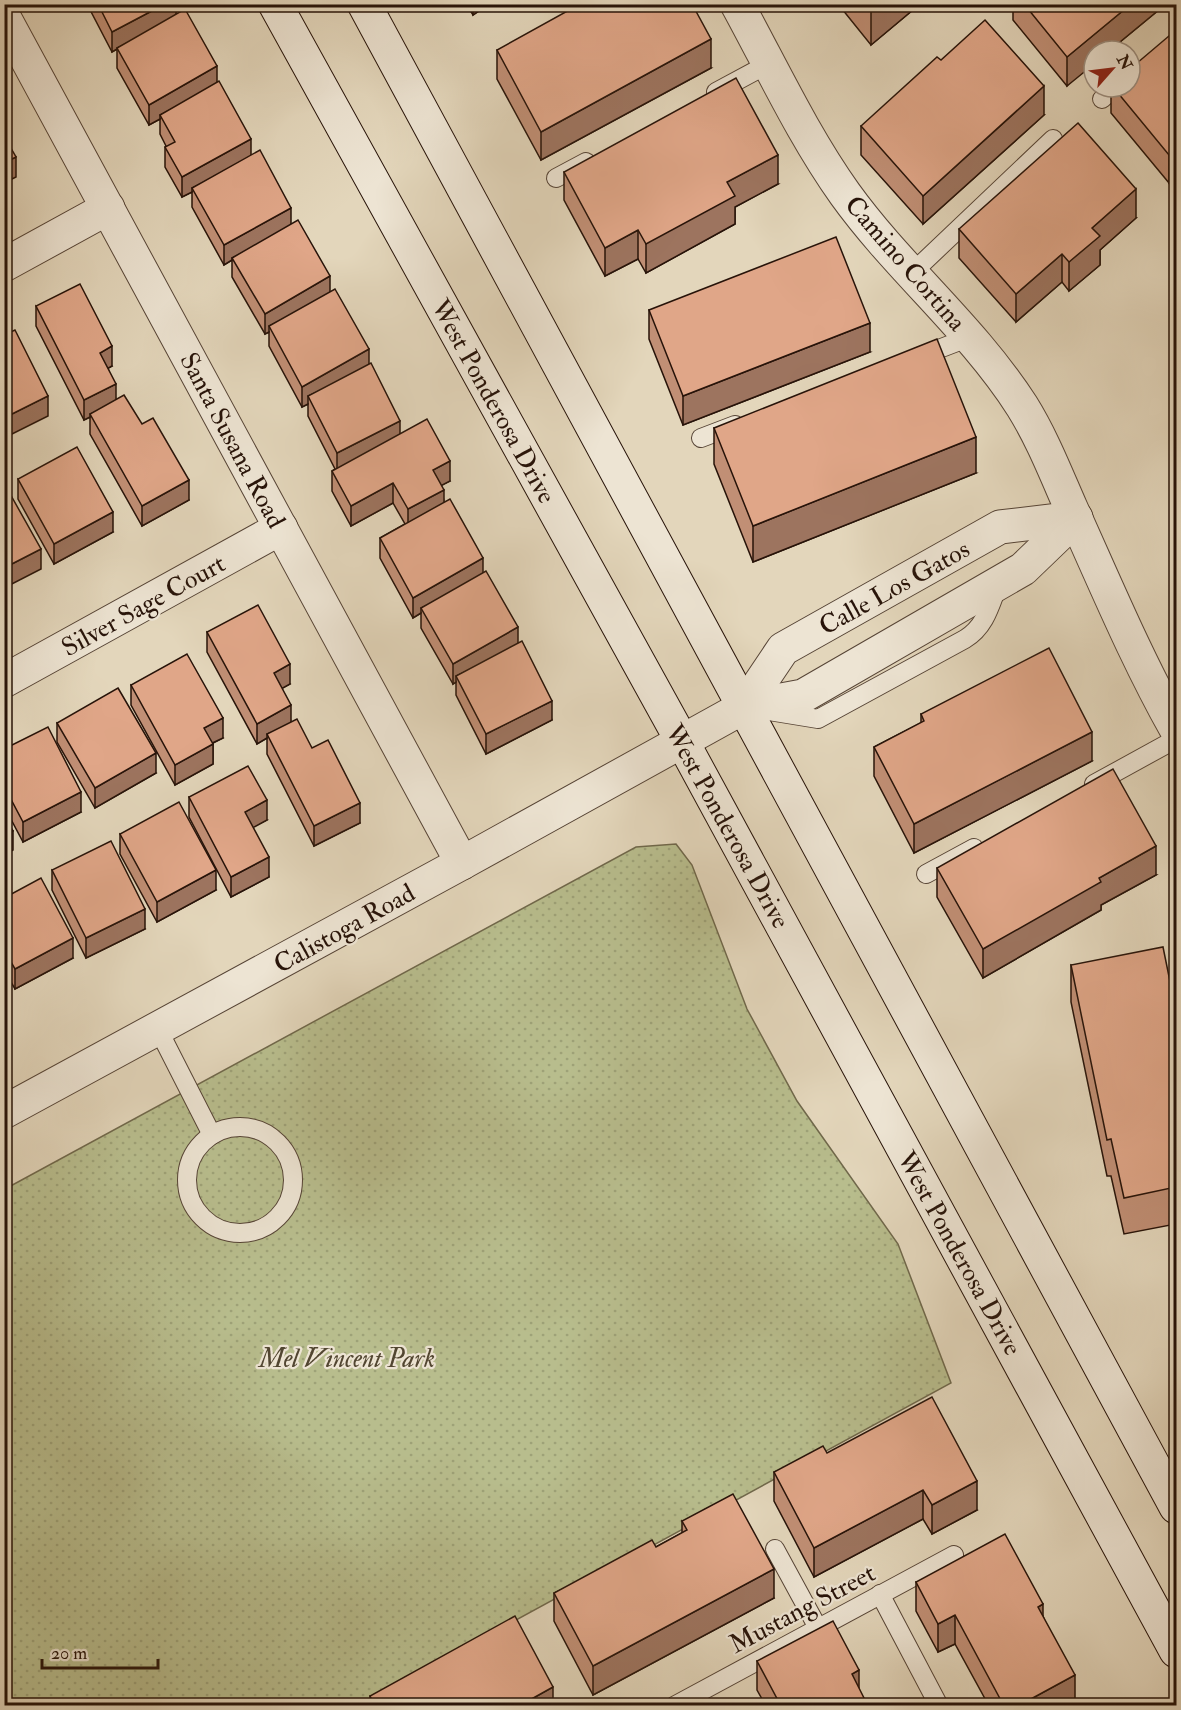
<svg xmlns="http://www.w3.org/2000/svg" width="1181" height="1710" viewBox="0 0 1181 1710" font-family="'IM FELL Double Pica',serif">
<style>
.park{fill:url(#park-dots);stroke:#70684b;stroke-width:1.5}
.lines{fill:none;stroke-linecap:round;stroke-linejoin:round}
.lane-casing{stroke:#564436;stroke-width:20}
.street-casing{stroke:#564436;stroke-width:35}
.secondary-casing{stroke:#271309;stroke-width:35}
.lane{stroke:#ede4d3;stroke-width:18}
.street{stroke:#ede4d3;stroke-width:33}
.secondary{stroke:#ede4d3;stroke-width:33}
.wall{fill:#c18f75;stroke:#271309;stroke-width:1.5}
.shaded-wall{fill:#9d745f;stroke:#271309;stroke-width:1.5}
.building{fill:#e0a688;stroke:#271309;stroke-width:1.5}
.labels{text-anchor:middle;stroke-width:4.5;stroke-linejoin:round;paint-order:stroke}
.street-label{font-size:26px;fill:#271309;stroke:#ede4d3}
.park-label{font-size:26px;font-style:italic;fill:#524631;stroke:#ede4d3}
</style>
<defs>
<pattern id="park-dots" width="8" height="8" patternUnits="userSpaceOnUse" patternTransform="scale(1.5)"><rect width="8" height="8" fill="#b8bd8d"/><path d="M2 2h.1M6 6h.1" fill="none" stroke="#9ea278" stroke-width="1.8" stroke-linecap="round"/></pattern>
</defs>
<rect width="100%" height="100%" fill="#e3d6bb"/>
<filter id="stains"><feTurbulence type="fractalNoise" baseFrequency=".00333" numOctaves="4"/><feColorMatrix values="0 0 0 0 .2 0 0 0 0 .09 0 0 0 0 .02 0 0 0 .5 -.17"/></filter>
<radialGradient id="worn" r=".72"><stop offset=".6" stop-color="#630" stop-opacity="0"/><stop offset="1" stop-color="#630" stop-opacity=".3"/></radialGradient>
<!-- park -->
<path class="park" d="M676 844 692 865 747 1009 797 1101 898 1244 951 1383 360 1705 5 1706V1189L636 847Z"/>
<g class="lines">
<!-- lane casing -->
<g class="lane-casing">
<g id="lane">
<path d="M716 92 770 63"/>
<path d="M1102 99 1115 87"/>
<path d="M556 178 586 162"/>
<path d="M912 273 1053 139"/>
<path d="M918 357 970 337"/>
<path d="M701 438 735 425"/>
<path d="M769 711 818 719 965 639C985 627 990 606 998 585"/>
<path d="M1094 784 1176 739"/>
<path d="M926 874 974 848"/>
<path d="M158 1029 212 1135"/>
<circle cx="240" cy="1180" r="53"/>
<path d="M775 1549 818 1628"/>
<path d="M880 1594 939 1706"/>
<path d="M674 1706 954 1555"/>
</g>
</g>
<!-- street casing -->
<g class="street-casing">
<g id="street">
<path d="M737 4C772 68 803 135 845 194 899 269 972 328 1022 406 1042 438 1056 474 1071 508 1105 583 1136 658 1176 729"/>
<path d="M4 17 462 863"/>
<path d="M4 265 108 208"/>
<path d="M4 681 281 528"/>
<path d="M744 707 783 649 1000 527 1076 518"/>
<path d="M4 1112 462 863 744 707 803 696 1023 569 1076 518"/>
</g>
</g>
<!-- secondary casing -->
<g class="secondary-casing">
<g id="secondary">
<path d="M275 4 682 741 1176 1651"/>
<path d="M364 4 1176 1507"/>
</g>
</g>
<!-- lane -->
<use href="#lane" class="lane"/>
<!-- street -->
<use href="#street" class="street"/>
<!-- secondary -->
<use href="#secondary" class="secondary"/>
</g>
<!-- wall -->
<g class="wall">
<path d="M87 4H176V14L217 82 251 155 330 292 369 364 400 434 450 481 441 485 444 502 483 573 518 644 552 720 486 754 456 695V682L453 684 421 628V613L413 618 380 558V538L405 524 393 503 351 526 332 491V471L335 469 308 416V404L302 407 269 346V332L265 334 232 277V260L224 265 192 207V192L182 197 165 167V147L166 146 160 134V119L149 125 117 68V49L112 52Z"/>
<path d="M466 4H489L473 15Z"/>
<path d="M838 4H920L871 45Z"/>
<path d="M1013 4H1166L1109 51H1094L1067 86 1013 20Z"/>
<path d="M1176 30V178L1169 183 1111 113V87H1130Z"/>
<path d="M497 50 711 68 541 160 497 79Z"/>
<path d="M1044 115 923 224 861 155V126Z"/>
<path d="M564 172 778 184 735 207V224L646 273 638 259 605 276 564 200Z"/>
<path d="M1136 218 1100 250V265L1069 291 1062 282 1016 322 959 258V229Z"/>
<path d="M36 306 112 366 108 368 116 400 142 424 189 500 142 526 90 434V417L84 420 36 326Z"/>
<path d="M649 310 870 352 683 425 649 339Z"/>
<path d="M714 428 976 473 753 562 714 464Z"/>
<path d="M18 479 113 532 54 564 18 499Z"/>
<path d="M207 632 290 684 282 688 291 722 312 748 360 823 314 846 267 754V738L257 744 207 652Z"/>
<path d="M131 685 223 738 213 743V764L175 785 131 705Z"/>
<path d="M921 714 1092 761 914 853 874 776V747L921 723Z"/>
<path d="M57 723 156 773 95 808 57 742Z"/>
<path d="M4 749 81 812 23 842 4 806Z"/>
<path d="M189 797 267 820 253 827 269 877 231 897 189 817Z"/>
<path d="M120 834 216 890 157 922 120 854Z"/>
<path d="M937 868 1156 875 1101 905V910L983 978 937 897Z"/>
<path d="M52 870 145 929 86 958 52 890Z"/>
<path d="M4 898 73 958 15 989 4 970Z"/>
<path d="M1071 965 1176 1011V1224L1124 1234 1111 1176H1107L1071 1002Z"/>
<path d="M827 1453 977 1510 932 1534 923 1519 814 1577 774 1501V1472Z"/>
<path d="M682 1521 774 1598 593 1695 554 1621V1593L656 1547 682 1533Z"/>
<path d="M916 1582 1043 1616 1075 1703 1071 1706H989L955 1644 938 1652 916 1611Z"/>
<path d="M757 1661 868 1706H766L757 1690Z"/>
<path d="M370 1696 553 1706H370Z"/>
</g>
<!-- shaded-wall -->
<g class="shaded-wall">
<path d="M165 4H176V19L117 48V49L112 52V32Z"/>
<path d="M473 4H489L473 15Z"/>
<path d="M875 4H920L871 45V8Z"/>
<path d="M1131 4H1166L1109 51H1094V64L1067 86V57Z"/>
<path d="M711 39V68L541 160V132Z"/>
<path d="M217 66V86L160 115V119L149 125V105Z"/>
<path d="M1044 86V115L923 224V196Z"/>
<path d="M251 139V159L192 188V192L182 197V177Z"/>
<path d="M1176 149V178L1169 183V155Z"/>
<path d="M778 155V184L735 207V224L646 273V244L727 182Z"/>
<path d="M16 157V177L4 183V163Z"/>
<path d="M1136 189V218L1100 250V265L1069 291V262L1092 228Z"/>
<path d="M291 208V228L232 258V260L224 265V245Z"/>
<path d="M638 230V259L605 276V248Z"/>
<path d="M1062 254V282L1016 322V294Z"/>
<path d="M330 276V296L269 326V332L265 334V314Z"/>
<path d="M870 323V352L683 425V396Z"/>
<path d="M112 346V366L100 373V353Z"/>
<path d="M369 349V369L308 396V404L302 407V387Z"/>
<path d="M116 384V404L90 414V417L84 420V400Z"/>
<path d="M48 396V416L4 438V418Z"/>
<path d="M400 421V440L337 473V453Z"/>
<path d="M976 437V473L753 562V526Z"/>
<path d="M450 461V481L433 490V470Z"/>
<path d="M189 480V500L142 526V506Z"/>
<path d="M393 483V503L351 526V506Z"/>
<path d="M444 490V509L408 529V509Z"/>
<path d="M113 512V532L54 564V544Z"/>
<path d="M41 549V569L4 588V568Z"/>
<path d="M483 558V578L421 608V613L413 618V598Z"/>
<path d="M518 627V647L456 676V682L453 684V664Z"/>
<path d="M290 664V684L274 693V673Z"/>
<path d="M552 701V720L486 754V734Z"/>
<path d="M291 705V725L267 734V738L257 744V724Z"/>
<path d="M223 718V738L204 747V728Z"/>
<path d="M1092 732V761L914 853V824Z"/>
<path d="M213 744V764L175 785V765Z"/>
<path d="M156 753V773L95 808V788Z"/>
<path d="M81 792V812L23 842V822Z"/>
<path d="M267 800V820L245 832V812Z"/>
<path d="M360 803V823L314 846V826Z"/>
<path d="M13 831V850L4 855V835Z"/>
<path d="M1156 846V875L1101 905V910L983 978V949L1099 878Z"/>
<path d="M269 857V877L231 897V877Z"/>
<path d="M216 870V890L157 922V902Z"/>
<path d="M145 909V929L86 958V938Z"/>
<path d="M73 938V958L15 989V969Z"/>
<path d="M977 1481V1510L932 1534V1505Z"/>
<path d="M923 1490V1519L814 1577V1548Z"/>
<path d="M774 1569V1598L593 1695V1666Z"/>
<path d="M1043 1604V1632L1038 1607Z"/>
<path d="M955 1615V1644L938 1652V1624Z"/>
<path d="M859 1670V1699L852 1674Z"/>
<path d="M1075 1675V1703L1071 1706H1018Z"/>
<path d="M553 1687V1706H519Z"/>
</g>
<!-- building -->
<g class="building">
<path d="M98 4H165L112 32Z"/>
<path d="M580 4H692L711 39 541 132 497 50Z"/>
<path d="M868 4H875L871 8Z"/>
<path d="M1024 4H1131L1067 57Z"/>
<path d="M185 9 217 66 149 105 117 48Z"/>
<path d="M985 20 1044 86 923 196 861 126 937 57 941 60Z"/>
<path d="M1176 30V149L1169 155 1113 87H1130V69Z"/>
<path d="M736 78 778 155 727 182 735 196 646 244 638 230 605 248 564 172Z"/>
<path d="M219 81 251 139 182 177 165 147 175 142 160 115Z"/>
<path d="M1078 123 1136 189 1092 228 1100 236 1069 262 1062 254 1016 294 959 229Z"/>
<path d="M4 136 16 157 4 163Z"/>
<path d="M260 150 291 208 224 245 192 188Z"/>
<path d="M298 220 330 276 265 314 232 258Z"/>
<path d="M836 237 870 323 683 396 649 310Z"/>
<path d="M80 284 112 346 100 353 116 384 84 400 36 306Z"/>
<path d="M335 289 369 349 302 387 269 326Z"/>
<path d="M15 330 48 396 4 418V335Z"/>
<path d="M937 339 976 437 753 526 714 428Z"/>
<path d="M371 363 400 421 337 453 308 396Z"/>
<path d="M124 395 142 424 153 418 189 480 142 506 90 414Z"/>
<path d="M427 419 450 461 433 470 444 490 408 509 393 483 351 506 332 471Z"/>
<path d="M77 447 113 512 54 544 18 479Z"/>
<path d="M4 483 41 549 4 568Z"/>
<path d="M450 499 483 558 413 598 380 538Z"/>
<path d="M486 571 518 627 453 664 421 608Z"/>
<path d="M258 605 290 664 274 673 291 705 257 724 207 632Z"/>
<path d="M522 641 552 701 486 734 456 676Z"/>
<path d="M1049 648 1092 732 914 824 874 747 924 721 921 714Z"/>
<path d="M187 654 223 718 204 728 213 744 175 765 131 685Z"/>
<path d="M118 688 156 753 95 788 57 723Z"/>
<path d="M297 719 312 748 328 740 360 803 314 826 267 734Z"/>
<path d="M48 727 81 792 23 822 4 786V749Z"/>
<path d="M248 766 267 800 245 812 269 857 231 877 189 797Z"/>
<path d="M1113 769 1156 846 1099 878 1101 882 983 949 937 868Z"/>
<path d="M179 802 216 870 157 902 120 834Z"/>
<path d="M4 815 13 831 4 835Z"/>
<path d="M111 841 145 909 86 938 52 870Z"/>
<path d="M41 878 73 938 15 969 4 950V898Z"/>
<path d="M1163 947 1176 1011V1187L1124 1198 1111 1139 1107 1140 1071 965Z"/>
<path d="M932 1397 977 1481 932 1505 923 1490 814 1548 774 1472 823 1446 827 1453Z"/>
<path d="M733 1494 774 1569 593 1666 554 1593 652 1540 656 1547 687 1530 682 1521Z"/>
<path d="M1005 1534 1043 1604 1038 1607 1075 1675 1018 1706H1004L955 1615 938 1624 916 1582Z"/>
<path d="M515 1616 553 1687 519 1706H375L370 1696Z"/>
<path d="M833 1621 859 1670 852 1674 868 1706H781L757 1661Z"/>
</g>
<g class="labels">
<!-- street labels -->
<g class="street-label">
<text transform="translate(906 263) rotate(49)" y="9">Camino Cortina</text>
<text transform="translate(494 401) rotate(61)" y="9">West Ponderosa Drive</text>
<text transform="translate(233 440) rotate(62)" y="9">Santa Susana Road</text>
<text transform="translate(894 587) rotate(-29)" y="9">Calle Los Gatos</text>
<text transform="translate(143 605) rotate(-29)" y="9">Silver Sage Court</text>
<text transform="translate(728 826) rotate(61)" y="9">West Ponderosa Drive</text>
<text transform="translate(344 928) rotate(-29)" y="9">Calistoga Road</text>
<text transform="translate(960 1253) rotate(61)" y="9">West Ponderosa Drive</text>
<text transform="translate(802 1608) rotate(-28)" y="9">Mustang Street</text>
</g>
<!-- park labels -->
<g class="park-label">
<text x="347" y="1367">Mel Vincent Park</text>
</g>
</g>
<!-- margin -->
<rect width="1181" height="1710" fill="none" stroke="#e3d6bb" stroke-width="24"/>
<rect x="6" y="6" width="1169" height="1698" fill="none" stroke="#271309" stroke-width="3"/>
<rect x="12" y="12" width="1157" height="1686" fill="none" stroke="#271309" stroke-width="1.5"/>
<!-- north arrow -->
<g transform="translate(1112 69) rotate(62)"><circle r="28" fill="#ede4d3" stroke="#9e9082" stroke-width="1.5"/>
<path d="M0-4.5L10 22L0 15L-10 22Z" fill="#8f2418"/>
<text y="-9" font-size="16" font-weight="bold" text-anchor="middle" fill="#271309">N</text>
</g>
<!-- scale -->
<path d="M42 1659v9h116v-9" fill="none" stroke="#271309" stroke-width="3"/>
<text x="51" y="1659" font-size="18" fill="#271309" stroke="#ede4d3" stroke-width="4.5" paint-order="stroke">20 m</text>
<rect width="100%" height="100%" filter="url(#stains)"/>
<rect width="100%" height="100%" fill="url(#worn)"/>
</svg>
